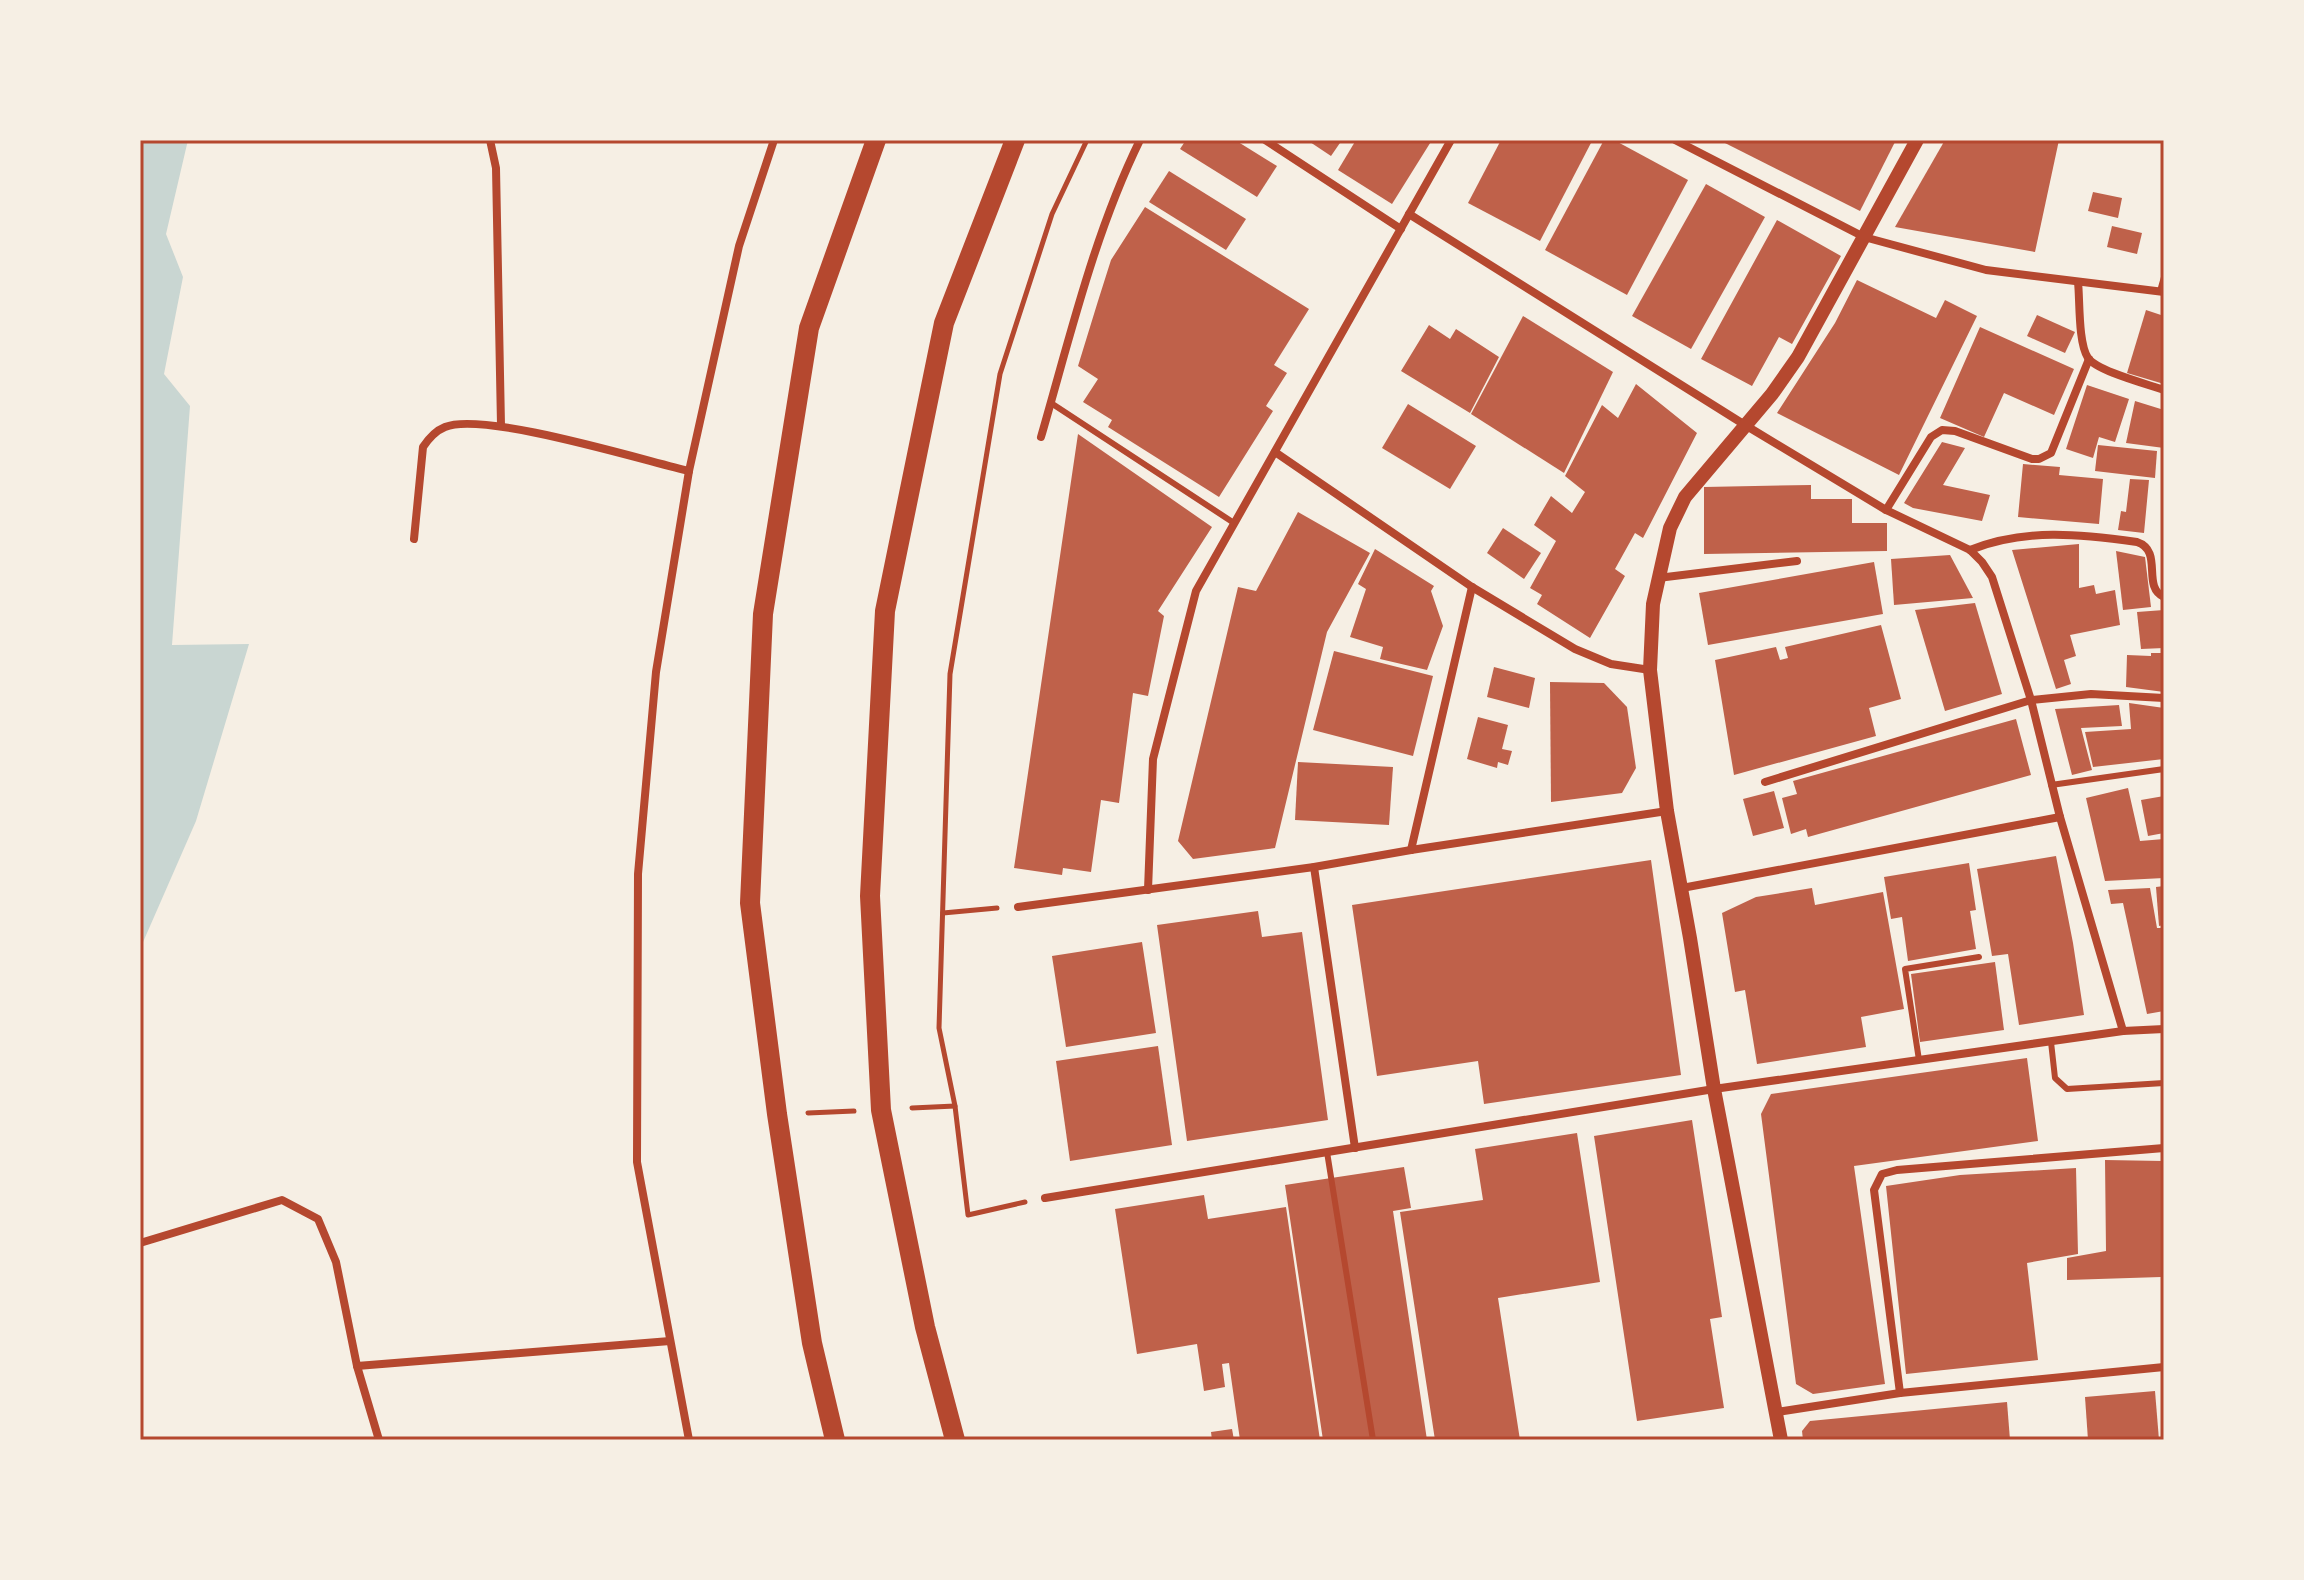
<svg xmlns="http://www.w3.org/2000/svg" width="2304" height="1580" viewBox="0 0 2304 1580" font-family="Bitter,serif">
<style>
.water{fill:#c9d6d2}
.building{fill:#bf614a}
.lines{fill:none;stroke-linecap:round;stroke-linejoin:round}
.path{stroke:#b5482f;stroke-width:5}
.service{stroke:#b5482f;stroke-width:6}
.minor{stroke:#b5482f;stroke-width:8}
.tertiary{stroke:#b5482f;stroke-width:14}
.primary{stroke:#b5482f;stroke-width:20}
.neatline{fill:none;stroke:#b5482f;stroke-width:3}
</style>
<rect width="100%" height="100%" fill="#f6efe4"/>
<!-- water -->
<path class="water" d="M140 140H188L166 234 183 277 164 374 190 406 172 645 249 644 196 821 140 949Z"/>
<!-- building -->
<g class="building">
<path d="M1186 140H1235L1277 166 1257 197 1180 149Z"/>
<path d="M1307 140H1342L1331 156Z"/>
<path d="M1356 140H1432L1392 204 1338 170Z"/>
<path d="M1501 140 1592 141 1540 241 1468 203Z"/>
<path d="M1604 140H1614L1688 180 1627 295 1545 250Z"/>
<path d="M1719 140H1896L1860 211Z"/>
<path d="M1945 140H2059L2035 252 1895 227Z"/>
<path d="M1169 171 1246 219 1226 250 1149 202Z"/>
<path d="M1706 184 1765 217 1691 349 1632 316Z"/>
<path d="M2093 192 2122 198 2118 218 2088 211Z"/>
<path d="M1145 207 1309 309 1274 365 1287 373 1266 406 1273 411 1219 497 1108 427 1112 420 1083 402 1098 379 1078 366 1098 301 1111 260Z"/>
<path d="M1777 220 1841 256 1792 344 1779 337 1752 386 1701 359Z"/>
<path d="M2112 226 2142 233 2137 254 2107 247Z"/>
<path d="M1857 280 1936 318 1945 300 1977 316 1899 475 1777 413 1835 323Z"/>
<path d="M2146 310 2164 316V384L2127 373Z"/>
<path d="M2037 315 2075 332 2065 353 2027 336Z"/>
<path d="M1523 316 1613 372 1564 473 1471 414Z"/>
<path d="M1429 325 1450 339 1456 329 1499 357 1470 413 1401 371Z"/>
<path d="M1980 327 2074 369 2054 415 2004 393 1984 437 1940 418Z"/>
<path d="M1636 384 1697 433 1643 538 1635 533 1615 569 1625 576 1590 638 1537 604 1542 595 1530 588 1556 541 1534 525 1551 496 1572 513 1585 492 1565 476 1602 405 1618 418Z"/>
<path d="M2087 385 2129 399 2115 442 2099 437 2093 458 2066 449Z"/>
<path d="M2135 401 2164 410V448L2126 443Z"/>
<path d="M1408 404 1476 446 1450 489 1382 448Z"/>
<path d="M1078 434 1212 527 1158 611 1164 616 1148 696 1133 693 1119 803 1101 800 1091 872 1063 868 1062 875 1014 868Z"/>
<path d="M1942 442 1965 448 1943 485 1990 495 1982 521 1913 508 1904 503Z"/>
<path d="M2098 445 2157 451 2155 478 2095 471Z"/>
<path d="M2023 464 2060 467 2059 475 2103 479 2099 524 2018 517Z"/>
<path d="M2130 479 2149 480 2144 533 2118 530 2121 511 2126 512Z"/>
<path d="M1811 485V499H1852V523H1887V551L1704 554V487Z"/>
<path d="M1298 512 1370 553 1327 632 1275 848 1193 859 1178 841 1238 587 1256 591Z"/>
<path d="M1503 528 1541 553 1524 579 1487 553Z"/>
<path d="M2079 544V588L2094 585 2096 594 2115 590 2120 625 2070 635 2076 656 2064 660 2071 684 2056 689 2012 550Z"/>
<path d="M1375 549 1434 586 1431 591 1443 626 1427 670 1380 659 1383 647 1350 637 1366 589 1358 584Z"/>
<path d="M2116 551 2145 557 2151 607 2123 610Z"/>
<path d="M1950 555 1973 598 1894 605 1891 559Z"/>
<path d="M1874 562 1883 614 1708 645 1699 593Z"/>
<path d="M1975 603 2002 694 1945 711 1915 610Z"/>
<path d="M2164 610V648L2141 649 2137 612Z"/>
<path d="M1881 625 1901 699 1869 708 1876 736 1734 775 1715 660 1776 647 1780 660 1788 658 1785 647Z"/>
<path d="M1334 651 1433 676 1413 756 1313 730Z"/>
<path d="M2151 653H2164V692L2126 687 2127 655 2151 656Z"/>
<path d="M1494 667 1535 678 1529 708 1487 697Z"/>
<path d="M1550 682 1604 683 1627 707 1636 768 1622 793 1551 802Z"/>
<path d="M2129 703 2164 708V759L2093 767 2085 732 2131 729Z"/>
<path d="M2119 705 2122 726 2081 728 2092 770 2072 775 2055 709Z"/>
<path d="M1478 717 1508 725 1502 749 1512 751 1508 765 1498 762 1497 768 1467 759Z"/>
<path d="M2016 719 2031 775 1808 837 1806 829 1791 834 1782 798 1797 794 1793 781Z"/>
<path d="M1298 762 1393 767 1389 825 1295 820Z"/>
<path d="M2128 788 2140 841 2164 839V878L2105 881 2086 798Z"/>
<path d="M1774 791 1784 828 1753 836 1743 799Z"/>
<path d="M2164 796V833L2148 836 2141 800Z"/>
<path d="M2056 856 2073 943 2084 1015 2019 1025 2008 954 1992 956 1977 869Z"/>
<path d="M1651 860 1681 1075 1484 1104 1478 1061 1377 1076 1352 905Z"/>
<path d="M1969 863 1976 910 1970 911 1976 949 1908 961 1902 917 1891 919 1884 877Z"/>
<path d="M2164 886V925L2159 926 2156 887Z"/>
<path d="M1812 888 1815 905 1883 892 1904 1009 1861 1017 1866 1047 1757 1064 1745 990 1735 992 1722 913 1756 897Z"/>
<path d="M2150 888 2157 928H2164V1011L2147 1014 2123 903 2111 904 2108 890Z"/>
<path d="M1258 911 1262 937 1302 932 1328 1120 1187 1141 1157 925Z"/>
<path d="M1142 942 1156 1033 1066 1047 1052 956Z"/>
<path d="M1995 962 2004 1030 1920 1042 1911 974Z"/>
<path d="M1158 1046 1172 1145 1070 1161 1056 1061Z"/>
<path d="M2027 1058 2038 1141 1854 1166 1885 1384 1813 1394 1796 1384 1761 1114 1771 1094Z"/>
<path d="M1692 1120 1722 1317 1710 1319 1724 1408 1637 1421 1594 1136Z"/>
<path d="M1577 1133 1600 1282 1498 1298 1520 1440H1435L1400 1212 1483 1200 1475 1149Z"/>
<path d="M2105 1160 2163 1161 2161 1277 2067 1280V1258L2106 1251Z"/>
<path d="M1404 1167 1411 1208 1393 1211 1427 1440H1323L1285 1185Z"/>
<path d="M2076 1168 2078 1254 2027 1263 2038 1360 1906 1374 1886 1186 1960 1175Z"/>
<path d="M1204 1195 1208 1219 1286 1207 1320 1440H1240L1229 1363 1222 1364 1225 1387 1204 1391 1197 1344 1137 1354 1115 1209Z"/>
<path d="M2155 1391 2159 1440H2088L2085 1397Z"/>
<path d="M2007 1402 2010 1440H1803L1802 1431 1810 1421Z"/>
<path d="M1232 1429 1234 1440H1212L1211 1432Z"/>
</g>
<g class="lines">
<!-- path -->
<g class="path">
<path d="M943 913 997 908"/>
<path d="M912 1108 955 1106"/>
<path d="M808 1113 854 1111"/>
<path d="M1025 1202 968 1215 955 1106 939 1028 950 674 1000 374 1052 214 1087 140"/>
</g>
<!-- service -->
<g class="service">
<path d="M2160 291 2164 277"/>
<path d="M1051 403 1234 523"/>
<path d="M2051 785 2164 769"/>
<path d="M2051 1042 2055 1078 2067 1089 2164 1083"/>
<path d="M1919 1060 1905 969 1979 957"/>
<path d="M1327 1152 1373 1440"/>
</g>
<!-- minor -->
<g class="minor">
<path d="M490 140 496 168 501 425"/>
<path d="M1265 140 1401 229"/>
<path d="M1675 140 1864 237 1986 270 2164 292"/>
<path d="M1409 214 1745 425 1886 510 1970 550 1982 562 1992 577 2031 700 2060 817 2123 1031"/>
<path d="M2078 282C2080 300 2078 343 2088 358 2097 371 2147 384 2164 390"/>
<path d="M1041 437C1070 337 1094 234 1140 140"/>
<path d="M1275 452 1472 587 1575 649 1611 664 1650 670"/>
<path d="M1886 510 1931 437 1942 430 1955 431 2032 459H2039L2051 453 2089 359"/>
<path d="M414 539 423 447C429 438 435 431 445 427 483 411 642 460 689 471"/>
<path d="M1970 550C2025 528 2080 534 2137 542 2164 551 2141 587 2164 597"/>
<path d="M1658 578 1797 561"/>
<path d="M1765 782 2031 700 2091 694 2164 698"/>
<path d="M1411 850 1472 587"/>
<path d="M1314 867 1355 1148"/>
<path d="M1682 888 2060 817"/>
<path d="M1148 890 1153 759 1196 591 1451 140"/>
<path d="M1018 907 1314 867 1411 850 1667 811"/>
<path d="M1045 1198 1714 1089 2123 1031 2164 1029"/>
<path d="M140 1243 282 1200 318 1219 336 1262 357 1366 379 1440"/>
<path d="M357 1366 670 1341"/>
<path d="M1900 1393 1874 1190 1882 1174 1897 1170 2164 1148"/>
<path d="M1777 1412 1900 1393 2164 1367"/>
<path d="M689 1440 637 1162 638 874 656 672 689 471 739 246 774 140"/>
</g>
<!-- tertiary -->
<path class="tertiary" d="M1781 1440 1714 1089 1690 938 1667 811 1650 670 1653 604 1670 528 1685 497 1772 394 1798 357 1917 140"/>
<!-- primary -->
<g class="primary">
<path d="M835 1440 812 1343 777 1114 750 903 763 614 809 328 876 140"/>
<path d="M955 1440 925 1327 881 1110 870 896 885 611 944 323 1015 140"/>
</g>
</g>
<!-- border -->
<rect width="2304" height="1580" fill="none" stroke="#f6efe4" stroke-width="284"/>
<rect x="142" y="142" width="2020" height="1296" class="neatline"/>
</svg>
